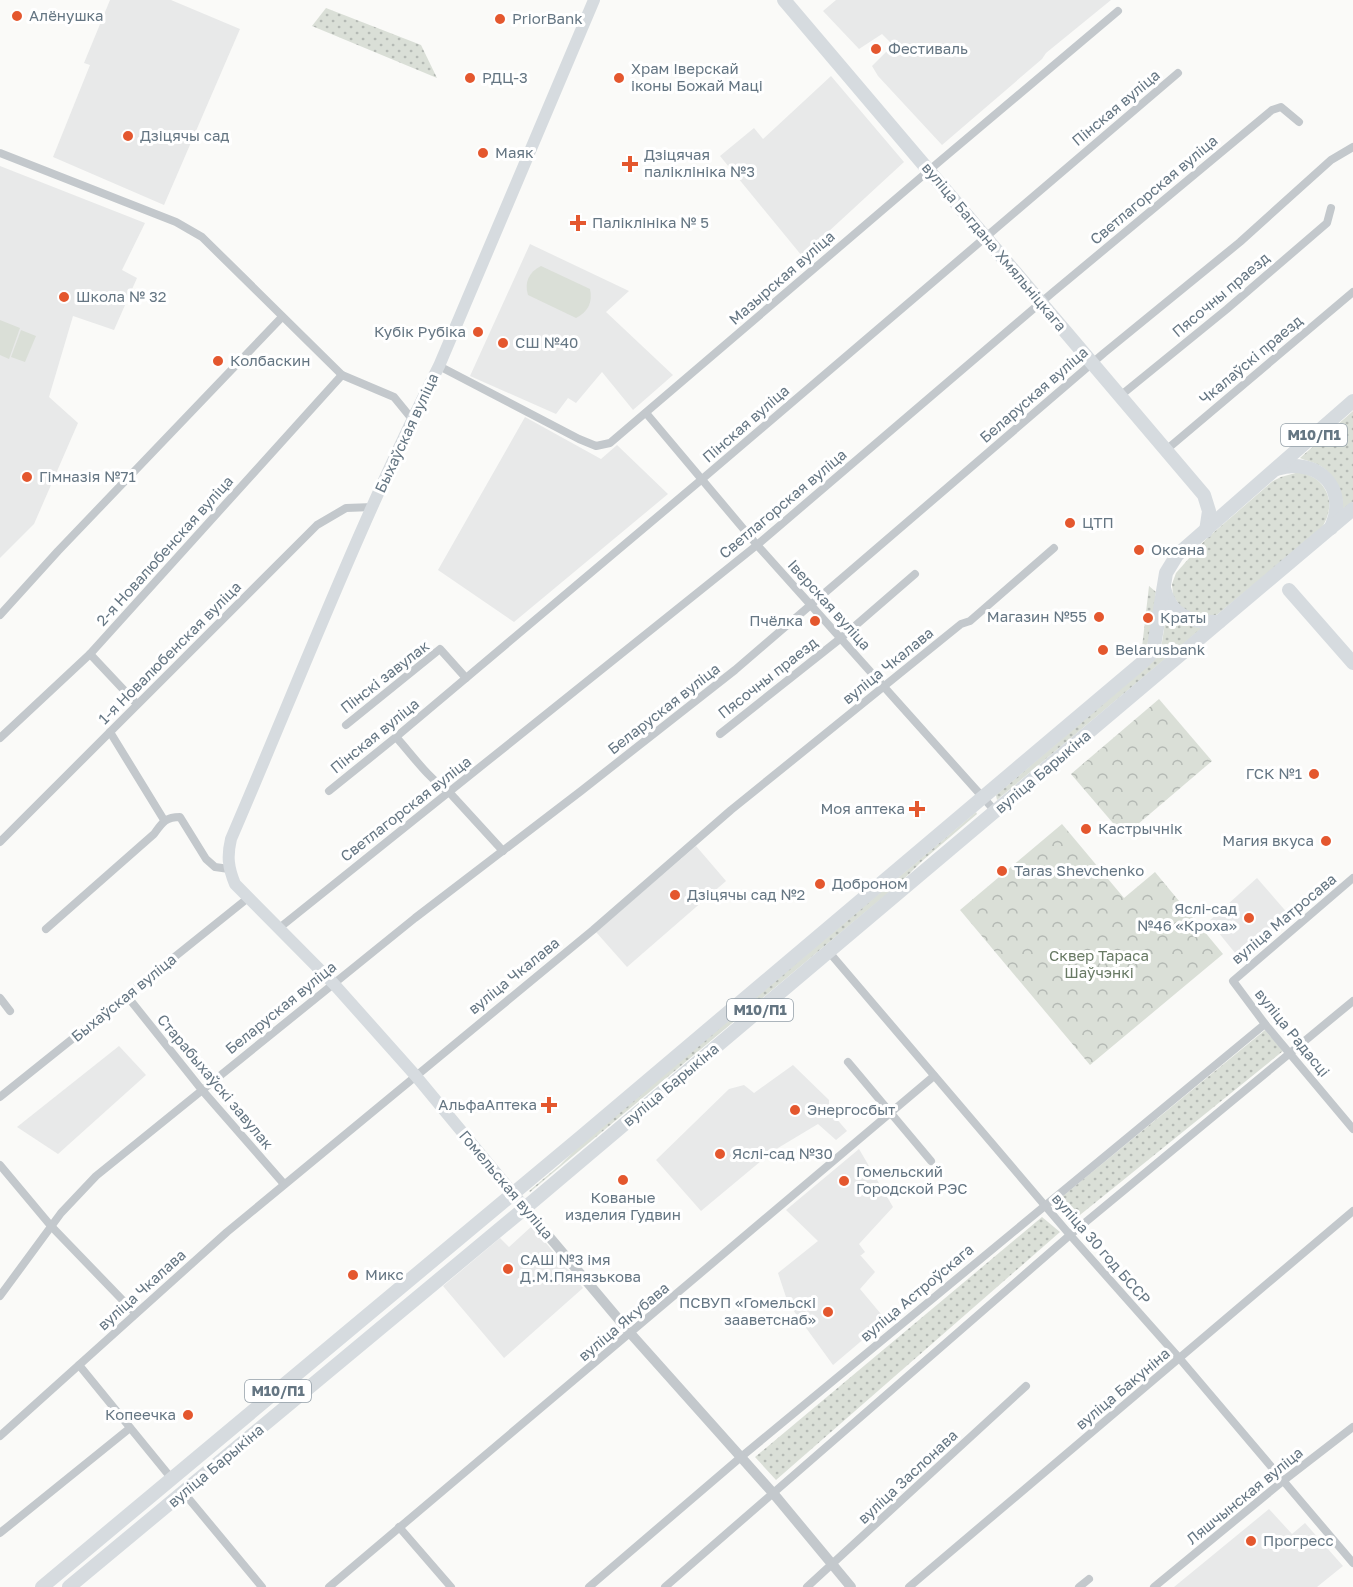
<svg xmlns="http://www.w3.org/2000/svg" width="1353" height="1587" viewBox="0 0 1353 1587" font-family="'Golos Text',sans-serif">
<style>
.built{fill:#e8e9e9}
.green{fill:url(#green-dots)}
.forest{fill:url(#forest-crowns)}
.pitch{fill:#dadfd7}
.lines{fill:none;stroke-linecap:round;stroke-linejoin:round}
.minor{stroke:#c3c8cc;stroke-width:8}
.tertiary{stroke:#c3c8cc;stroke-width:10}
.secondary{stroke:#d6dbdf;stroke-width:12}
.primary{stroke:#d6dbdf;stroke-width:14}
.poi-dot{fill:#e4572e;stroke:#fff;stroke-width:2}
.labels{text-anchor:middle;stroke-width:6;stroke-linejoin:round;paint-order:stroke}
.shield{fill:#fff;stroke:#939fa8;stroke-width:1.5}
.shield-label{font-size:14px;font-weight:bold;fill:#657683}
.poi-label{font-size:15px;fill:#657683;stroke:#fff;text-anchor:start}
.street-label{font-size:15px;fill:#657683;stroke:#fff}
.park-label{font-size:15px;fill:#687a64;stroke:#fff}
</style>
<defs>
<pattern id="green-dots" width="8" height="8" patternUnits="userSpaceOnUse" patternTransform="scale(1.5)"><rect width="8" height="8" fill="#dadfd7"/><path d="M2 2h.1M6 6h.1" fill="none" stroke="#b4b9b4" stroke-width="1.8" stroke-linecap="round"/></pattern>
<pattern id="forest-crowns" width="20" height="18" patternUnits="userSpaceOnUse" patternTransform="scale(1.5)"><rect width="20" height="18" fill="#dadfd7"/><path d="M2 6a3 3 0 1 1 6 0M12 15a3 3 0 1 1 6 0" fill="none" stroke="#b4b9b4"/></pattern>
</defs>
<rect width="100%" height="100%" fill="#fafaf8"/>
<!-- built -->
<g class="built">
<path d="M110 0H171L240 29 164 205 53 157 90 65 84 63Z"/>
<path d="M836 0H1111L1046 53 1042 59 942 145 878 76 872 66 893 45 882 34 859 49 823 11Z"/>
<path d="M831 76 904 162 802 256 720 156 754 128 763 139Z"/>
<path d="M0 166 145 223 122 270 137 278 114 330 73 316 49 397 78 423 34 524 0 558Z"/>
<path d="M530 244 629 291 606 312 673 375 633 410 602 372 576 403 568 398 556 414 470 376Z"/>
<path d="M525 417 601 459 617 445 668 494 514 622 438 570Z"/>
<path d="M696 846 726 881 627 967 596 932Z"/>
<path d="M1257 878 1290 916 1240 959 1209 921Z"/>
<path d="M119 1046 146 1075 58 1154 17 1127Z"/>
<path d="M793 1065 829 1100V1110L847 1131 836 1140 818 1124 773 1151 701 1211 656 1160 729 1089 744 1085 754 1093Z"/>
<path d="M859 1149 893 1207 859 1244 865 1252 860 1256H861L875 1272 860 1289 886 1320 833 1365 788 1303 778 1273 818 1241 786 1210Z"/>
<path d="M532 1226 583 1288 504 1358 443 1286 500 1238 509 1247Z"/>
<path d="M1269 1509 1292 1534 1305 1523 1343 1566 1317 1587H1174Z"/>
</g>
<!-- green -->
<g class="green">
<path d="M326 8 421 45 437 78 312 26Z"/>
<path d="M1353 411V502L1343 509C1344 494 1335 476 1322 467 1315 462 1306 461 1300 458Z"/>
<path d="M1299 472C1329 478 1338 507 1320 530L1218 614 1207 618 1184 611 1173 596 1172 584 1176 573 1206 539 1273 481 1281 477Z"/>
<path d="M1149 586 1156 592C1153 614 1154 637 1141 656Z"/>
<path d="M1167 610 1183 624 1202 628 997 800 996 795 1160 655Z"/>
<path d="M976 812 977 814 922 861 900 883 740 1017 737 1013Z"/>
<path d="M734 1015 737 1019 530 1192 529 1191 560 1165 577 1148Z"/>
<path d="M1265 1030 1283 1051 1070 1223 1052 1205Z"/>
<path d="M1042 1217 1060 1232 776 1480 755 1457Z"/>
</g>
<!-- forest -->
<g class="forest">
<path d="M1159 699 1212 761 1124 836 1071 774Z"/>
<path d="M1062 824 1124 898 1155 872 1223 954 1090 1065 960 910Z"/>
</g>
<!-- pitch -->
<g class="pitch">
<path d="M541 266 590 289C593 302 588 312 576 318L528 295C524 282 529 272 541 266Z"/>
<path d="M0 320 20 328 9 359 0 355Z"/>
<path d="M21 330 36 336 25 362 11 357Z"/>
</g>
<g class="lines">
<!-- minor -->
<g class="minor">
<path d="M0 153 176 222 202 237 342 375 394 397 412 419"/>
<path d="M439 366 579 439 596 446 610 443 940 161 1118 11"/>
<path d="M1120 396 1227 309 1327 223 1331 208"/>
<path d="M646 413 757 545 996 812"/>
<path d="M1166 450 1353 292"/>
<path d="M0 615 58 551 282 317"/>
<path d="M90 654 137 704"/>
<path d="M346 725 440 649 466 678"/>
<path d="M110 732 164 820"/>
<path d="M720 734 841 638 915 574"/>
<path d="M396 737C413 756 428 778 449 792L503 851"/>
<path d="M0 738 90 654 342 375"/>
<path d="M329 791 396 737 701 480 1178 73"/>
<path d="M0 842 317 525 346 508 373 507"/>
<path d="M1353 878 1233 981 1265 1024 1353 1129"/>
<path d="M46 929 154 834C162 823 165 817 180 817L206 859 215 867 229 869"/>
<path d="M278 929 757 545 1052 293 1272 110 1281 107 1299 122"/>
<path d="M829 952 1070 1235 1180 1359 1353 1563"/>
<path d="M127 996 202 1090 284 1184"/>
<path d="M0 998 10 1011"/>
<path d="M848 1062 931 1161"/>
<path d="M0 1097 248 898"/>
<path d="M0 1165 51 1226 135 1313"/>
<path d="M0 1296 61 1213 96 1176 415 918 581 791 735 670 1104 353 1240 242 1331 160 1353 147"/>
<path d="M79 1365 172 1479"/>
<path d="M0 1436 227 1232 593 930 731 810 961 624 970 621 1054 548"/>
<path d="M184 1493 262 1587"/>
<path d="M399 1527 451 1587"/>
<path d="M0 1533 130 1428"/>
<path d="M329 1587 934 1076"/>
<path d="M589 1587 741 1457 1265 1024"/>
<path d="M665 1587 1070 1235 1353 1001"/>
<path d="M807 1587 1026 1386"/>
<path d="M909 1587 1353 1211"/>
<path d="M1079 1587 1089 1579"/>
<path d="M1154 1587 1283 1481 1353 1427"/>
</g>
<!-- tertiary -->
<path class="tertiary" d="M525 1208 631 1334 773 1493 851 1587"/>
<!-- secondary -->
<path class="secondary" d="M525 1208 415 1075 333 983 235 884C228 867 227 856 231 839 299 681 361 519 439 366L594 0"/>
<!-- primary -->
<g class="primary">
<path d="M784 0 1204 495 1209 511 1206 531"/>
<path d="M1277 469C1306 459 1339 475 1336 510 1336 516 1333 522 1331 528"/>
<path d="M1164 588C1170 617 1193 623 1219 622"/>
<path d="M1289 590 1353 663"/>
<path d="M42 1587 582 1136 1144 661 1150 655 1154 646 1166 573 1177 555 1353 401"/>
<path d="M69 1587 525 1208 1353 509"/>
</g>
</g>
<!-- markers -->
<g class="poi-dot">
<circle cx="17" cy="16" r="6"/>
<circle cx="500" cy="19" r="6"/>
<circle cx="876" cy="49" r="6"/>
<circle cx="470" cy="78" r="6"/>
<circle cx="619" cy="78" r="6"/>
<circle cx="128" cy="136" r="6"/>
<circle cx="483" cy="153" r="6"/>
<path d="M627 155h6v6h6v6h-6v6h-6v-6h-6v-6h6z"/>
<path d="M575 214h6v6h6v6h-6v6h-6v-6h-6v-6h6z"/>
<circle cx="64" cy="297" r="6"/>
<circle cx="478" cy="332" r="6"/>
<circle cx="503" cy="343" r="6"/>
<circle cx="218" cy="361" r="6"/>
<circle cx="27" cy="477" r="6"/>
<circle cx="1070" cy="523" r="6"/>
<circle cx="1139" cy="550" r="6"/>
<circle cx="1099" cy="617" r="6"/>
<circle cx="1148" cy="618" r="6"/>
<circle cx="815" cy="621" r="6"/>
<circle cx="1103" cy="650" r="6"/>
<circle cx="1314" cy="774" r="6"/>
<path d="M914 800h6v6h6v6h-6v6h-6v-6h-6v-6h6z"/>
<circle cx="1086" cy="829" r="6"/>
<circle cx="1326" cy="841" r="6"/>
<circle cx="1002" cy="871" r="6"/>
<circle cx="820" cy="884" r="6"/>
<circle cx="675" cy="895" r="6"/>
<circle cx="1249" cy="918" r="6"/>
<path d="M546 1096h6v6h6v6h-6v6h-6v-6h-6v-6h6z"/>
<circle cx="795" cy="1110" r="6"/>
<circle cx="720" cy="1154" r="6"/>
<circle cx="623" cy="1180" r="6"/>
<circle cx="844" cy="1181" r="6"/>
<circle cx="508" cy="1269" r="6"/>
<circle cx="353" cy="1275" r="6"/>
<circle cx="828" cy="1312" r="6"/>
<circle cx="188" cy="1415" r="6"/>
<circle cx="1251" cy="1541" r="6"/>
</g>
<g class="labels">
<!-- shield labels -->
<g class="shield">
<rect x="1281" y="424" width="66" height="22" rx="4.5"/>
<rect x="727" y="999" width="66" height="22" rx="4.5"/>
<rect x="245" y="1380" width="66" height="22" rx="4.5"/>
</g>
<g class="shield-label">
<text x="1314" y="440">М10/П1</text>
<text x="760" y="1015">М10/П1</text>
<text x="278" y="1396">М10/П1</text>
</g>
<!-- poi labels -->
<g class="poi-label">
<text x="29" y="21">Алёнушка</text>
<text x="512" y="24">PriorBank</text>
<text x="888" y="54">Фестиваль</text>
<text x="631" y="74">Храм Іверскай<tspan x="631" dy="17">іконы Божай Маці</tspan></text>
<text x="482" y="83">РДЦ-3</text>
<text x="140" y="141">Дзіцячы сад</text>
<text x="495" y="158">Маяк</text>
<text x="644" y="160">Дзіцячая<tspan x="644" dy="17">паліклініка №3</tspan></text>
<text x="592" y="228">Паліклініка № 5</text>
<text x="76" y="302">Школа № 32</text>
<text x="466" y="337" text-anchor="end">Кубік Рубіка</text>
<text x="515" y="348">СШ №40</text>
<text x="230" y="366">Колбаскин</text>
<text x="39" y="482">Гімназія №71</text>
<text x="1082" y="528">ЦТП</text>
<text x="1151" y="555">Оксана</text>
<text x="1087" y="622" text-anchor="end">Магазин №55</text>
<text x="1160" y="623">Краты</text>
<text x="803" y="626" text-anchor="end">Пчёлка</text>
<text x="1115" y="655">Belarusbank</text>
<text x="1302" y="779" text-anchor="end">ГСК №1</text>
<text x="905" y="814" text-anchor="end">Моя аптека</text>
<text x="1098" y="834">Кастрычнік</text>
<text x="1314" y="846" text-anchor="end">Магия вкуса</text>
<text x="1014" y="876">Taras Shevchenko</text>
<text x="832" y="889">Доброном</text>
<text x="687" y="900">Дзіцячы сад №2</text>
<text x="1237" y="914" text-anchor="end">Яслі-сад<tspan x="1237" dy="17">№46 «Кроха»</tspan></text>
<text x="537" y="1110" text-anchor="end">АльфаАптека</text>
<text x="807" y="1115">Энергосбыт</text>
<text x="732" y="1159">Яслі-сад №30</text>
<text x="856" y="1177">Гомельский<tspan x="856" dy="17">Городской РЭС</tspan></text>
<text x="623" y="1203" text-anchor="middle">Кованые<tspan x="623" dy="17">изделия Гудвин</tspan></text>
<text x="520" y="1265">САШ №3 імя<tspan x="520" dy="17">Д.М.Пянязькова</tspan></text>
<text x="365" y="1280">Микс</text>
<text x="816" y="1308" text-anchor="end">ПСВУП «Гомельскі<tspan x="816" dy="17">зааветснаб»</tspan></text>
<text x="176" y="1420" text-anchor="end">Копеечка</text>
<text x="1263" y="1546">Прогресс</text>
</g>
<!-- street labels -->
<g class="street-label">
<text transform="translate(1116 108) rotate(-40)" y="5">Пінская вуліца</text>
<text transform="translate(1154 190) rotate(-40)" y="5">Светлагорская вуліца</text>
<text transform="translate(994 247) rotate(50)" y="5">вуліца Багдана Хмяльніцкага</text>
<text transform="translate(782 278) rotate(-41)" y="5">Мазырская вуліца</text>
<text transform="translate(1221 295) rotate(-40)" y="5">Пясочны праезд</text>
<text transform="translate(1251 360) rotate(-40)" y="5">Чкалаўскі праезд</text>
<text transform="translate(1034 395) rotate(-41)" y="5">Беларуская вуліца</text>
<text transform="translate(746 424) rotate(-41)" y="5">Пінская вуліца</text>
<text transform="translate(407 433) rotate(-65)" y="5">Быхаўская вуліца</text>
<text transform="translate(783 504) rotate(-40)" y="5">Светлагорская вуліца</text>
<text transform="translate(165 551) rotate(-48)" y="5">2-я Новалюбенская вуліца</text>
<text transform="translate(829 605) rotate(48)" y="5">Іверская вуліца</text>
<text transform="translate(170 653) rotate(-45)" y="5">1-я Новалюбенская вуліца</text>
<text transform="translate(888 666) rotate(-39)" y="5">вуліца Чкалава</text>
<text transform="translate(385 677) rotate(-38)" y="5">Пінскі завулак</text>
<text transform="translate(768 678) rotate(-38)" y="5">Пясочны праезд</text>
<text transform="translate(664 709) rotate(-38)" y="5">Беларуская вуліца</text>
<text transform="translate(375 736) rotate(-39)" y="5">Пінская вуліца</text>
<text transform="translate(1043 772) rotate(-40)" y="5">вуліца Барыкіна</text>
<text transform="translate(406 809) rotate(-38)" y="5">Светлагорская вуліца</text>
<text transform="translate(1284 919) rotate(-40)" y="5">вуліца Матросава</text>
<text transform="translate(514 976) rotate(-39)" y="5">вуліца Чкалава</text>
<text transform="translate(124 998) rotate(-39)" y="5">Быхаўская вуліца</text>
<text transform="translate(281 1008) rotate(-39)" y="5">Беларуская вуліца</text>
<text transform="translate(1292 1033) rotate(51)" y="5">вуліца Радасці</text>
<text transform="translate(215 1082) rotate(50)" y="5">Старабыхаўскі завулак</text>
<text transform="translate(671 1085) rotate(-40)" y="5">вуліца Барыкіна</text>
<text transform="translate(506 1185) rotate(50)" y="5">Гомельская вуліца</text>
<text transform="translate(1101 1249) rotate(49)" y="5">вуліца 30 год БССР</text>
<text transform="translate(142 1290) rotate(-42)" y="5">вуліца Чкалава</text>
<text transform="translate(917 1293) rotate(-40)" y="5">вуліца Астроўскага</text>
<text transform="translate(624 1322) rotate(-40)" y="5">вуліца Якубава</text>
<text transform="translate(1123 1389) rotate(-40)" y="5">вуліца Бакуніна</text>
<text transform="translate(216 1466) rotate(-40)" y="5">вуліца Барыкіна</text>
<text transform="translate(908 1477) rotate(-43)" y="5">вуліца Заслонава</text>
<text transform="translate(1245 1496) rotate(-39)" y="5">Ляшчынская вуліца</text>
</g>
<!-- park labels -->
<g class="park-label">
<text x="1099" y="961">Сквер Тараса<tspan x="1099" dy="17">Шаўчэнкі</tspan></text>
</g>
</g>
</svg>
